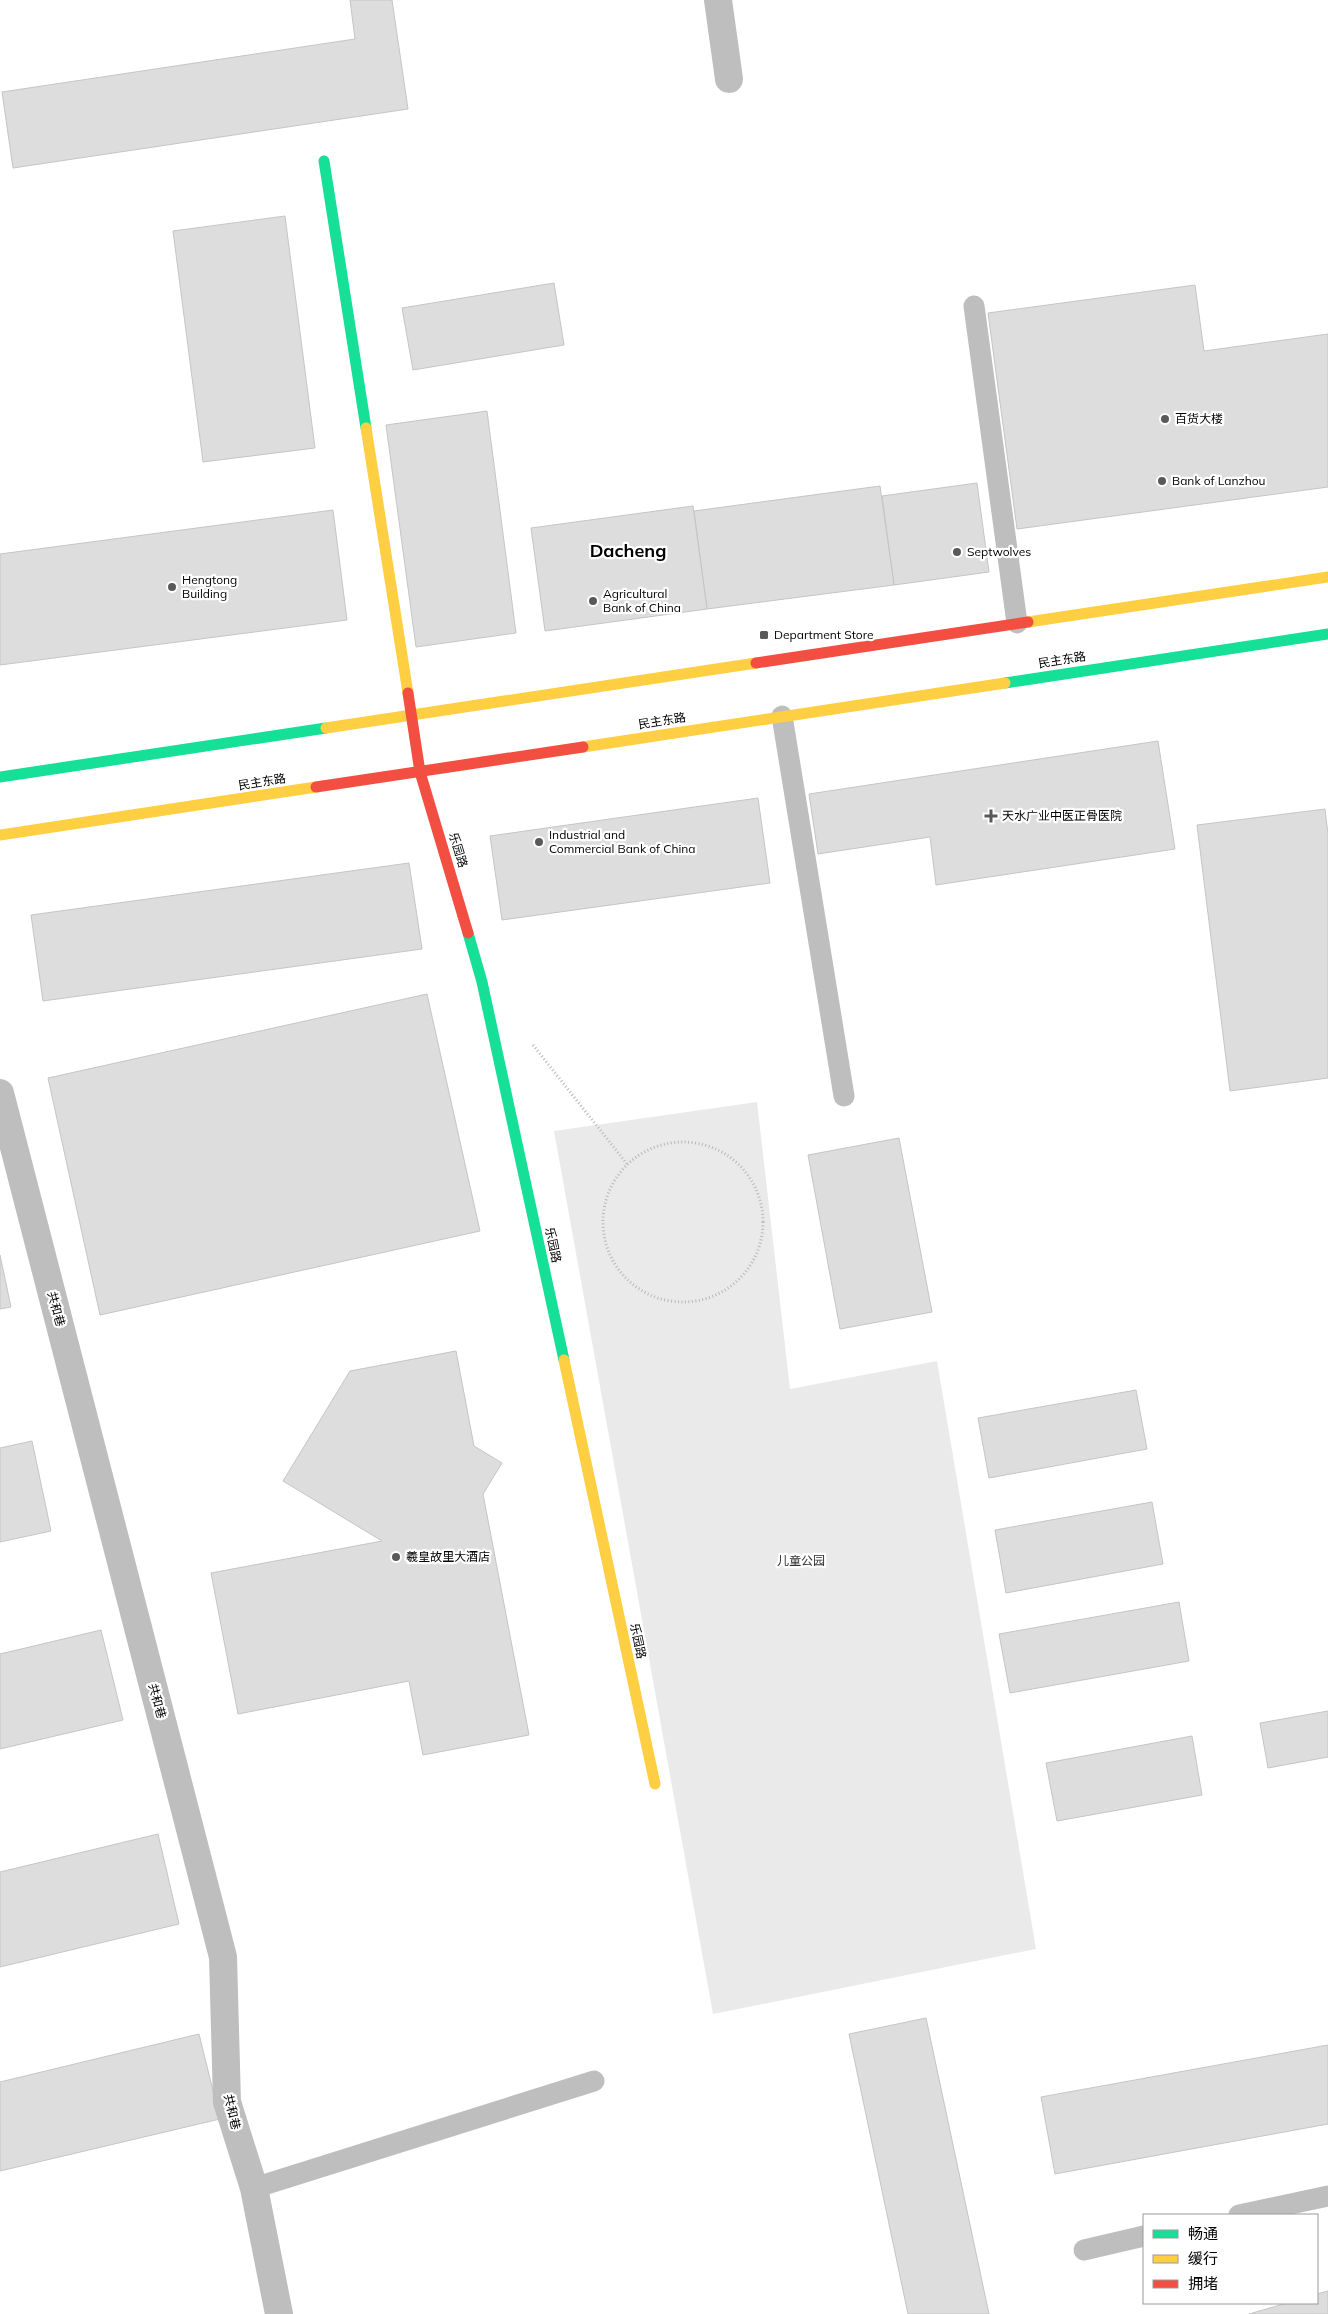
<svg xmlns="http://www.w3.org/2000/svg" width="1328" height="2314" viewBox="0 0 1328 2314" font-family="Mulish,'Noto Sans SC',sans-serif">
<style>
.green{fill:#eaeaea}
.building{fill:#ddd;stroke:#c5c5c5}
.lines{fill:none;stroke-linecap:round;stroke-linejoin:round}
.path{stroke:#b8b8b8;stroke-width:3;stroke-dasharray:1 2.5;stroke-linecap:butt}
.lane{stroke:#bebebe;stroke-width:21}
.street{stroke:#bebebe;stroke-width:28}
.fast{stroke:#16e098;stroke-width:11}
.slow{stroke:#ffcf43;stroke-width:11}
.jam{stroke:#f24e42;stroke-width:11}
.poi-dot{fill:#595959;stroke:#fff;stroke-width:2}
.labels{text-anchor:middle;stroke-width:4.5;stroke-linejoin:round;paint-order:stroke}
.poi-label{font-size:12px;fill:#000;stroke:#fff;text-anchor:start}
.street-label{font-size:12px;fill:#000;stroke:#fff}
.park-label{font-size:12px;fill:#303030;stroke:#fff}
.district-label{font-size:18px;font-weight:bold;fill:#000;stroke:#fff}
</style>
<rect width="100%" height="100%" fill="#fff"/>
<!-- green -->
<path class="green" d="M757 1102 790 1389 937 1361 1036 1949 713 2014 554 1131Z"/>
<!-- building -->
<g class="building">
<path d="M350 0H392L408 109 13 168 2 92 355 39Z"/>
<path d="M285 216 315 448 203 462 173 231Z"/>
<path d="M554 283 564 345 413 370 402 308Z"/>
<path d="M1195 285 1204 351 1328 334V487L1017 529 988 313Z"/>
<path d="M487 411 516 633 416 647 386 425Z"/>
<path d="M977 483 989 572 894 585 882 496Z"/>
<path d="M880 486 894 585 707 609 694 511Z"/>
<path d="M693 506 707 609 545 631 531 528Z"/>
<path d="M333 510 347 620 0 665V554Z"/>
<path d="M1158 741 1175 849 936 885 930 837 818 854 809 794Z"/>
<path d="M758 798 770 883 502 920 490 836Z"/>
<path d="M1325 809 1328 834V1078L1230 1091 1197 825Z"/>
<path d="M409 863 422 949 43 1001 31 915Z"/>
<path d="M427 994 480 1231 100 1315 48 1078Z"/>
<path d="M899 1138 932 1312 840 1329 808 1155Z"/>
<path d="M0 1255 11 1307 0 1309Z"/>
<path d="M456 1351 474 1446 502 1463 483 1494 529 1735 423 1755 409 1681 238 1714 211 1573 382 1541 283 1481 350 1371Z"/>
<path d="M1136 1390 1147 1449 989 1478 978 1418Z"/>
<path d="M32 1441 51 1531 0 1542V1448Z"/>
<path d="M1152 1502 1163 1564 1006 1593 995 1530Z"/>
<path d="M1179 1602 1189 1661 1010 1693 999 1634Z"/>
<path d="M101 1630 123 1720 0 1749V1654Z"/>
<path d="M1328 1711V1757L1268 1768 1260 1723Z"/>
<path d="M1192 1736 1202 1795 1057 1821 1046 1763Z"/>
<path d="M158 1834 179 1924 0 1967V1872Z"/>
<path d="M926 2018 989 2314H908L849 2034Z"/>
<path d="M199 2034 220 2119 0 2171V2082Z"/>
<path d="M1328 2045V2124L1055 2174 1041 2097Z"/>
<path d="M1328 2291V2314H1249L1287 2303H1317V2294Z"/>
</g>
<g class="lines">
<!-- path -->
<g class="path">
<path d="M533 1045 627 1164"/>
<circle cx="683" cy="1222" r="80"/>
</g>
<!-- lane -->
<g class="lane">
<path d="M974 306 1017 623"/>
<path d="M782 716 844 1096"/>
<path d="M254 2188 594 2081"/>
<path d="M1239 2215 1328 2196"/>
<path d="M1084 2250 1144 2236"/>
</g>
<!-- street -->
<g class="street">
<path d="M718 0 729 79"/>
<path d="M0 1093 223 1957 227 2102 254 2188 279 2314"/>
</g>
<!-- fast -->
<g class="fast">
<path d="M324 161 366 428"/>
<path d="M1005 683 1328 634"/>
<path d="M0 777 326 728"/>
<path d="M468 933 482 982 564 1360"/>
</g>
<!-- slow -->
<g class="slow">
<path d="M366 428 408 693"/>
<path d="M1028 622 1328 577"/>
<path d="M326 728 756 663"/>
<path d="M583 747 1005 683"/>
<path d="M0 835 316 787"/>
<path d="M564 1360 655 1784"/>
</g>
<!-- jam -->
<g class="jam">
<path d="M756 663 1028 622"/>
<path d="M408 693 420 772 468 933"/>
<path d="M316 787 583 747"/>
</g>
</g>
<!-- markers -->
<g class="poi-dot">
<circle cx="1165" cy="419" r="5"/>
<circle cx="1162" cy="481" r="5"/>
<circle cx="957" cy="552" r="5"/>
<circle cx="172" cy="587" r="5"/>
<circle cx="593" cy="601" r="5"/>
<rect x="759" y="630" width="10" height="10" rx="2.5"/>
<path d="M988.5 808.5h5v5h5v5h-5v5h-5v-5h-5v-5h5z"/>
<circle cx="539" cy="842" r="5"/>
<circle cx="396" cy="1557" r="5"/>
</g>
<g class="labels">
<!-- poi labels -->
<g class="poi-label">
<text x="1175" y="423">百货大楼</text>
<text x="1172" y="485">Bank of Lanzhou</text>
<text x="967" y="556">Septwolves</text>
<text x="182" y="584">Hengtong<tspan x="182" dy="14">Building</tspan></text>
<text x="603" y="598">Agricultural<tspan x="603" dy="14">Bank of China</tspan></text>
<text x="774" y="639">Department Store</text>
<text x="1002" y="820">天水广业中医正骨医院</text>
<text x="549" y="839">Industrial and<tspan x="549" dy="14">Commercial Bank of China</tspan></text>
<text x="406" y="1561">羲皇故里大酒店</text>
</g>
<!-- street labels -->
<g class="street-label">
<text transform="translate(1062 660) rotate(-9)" y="4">民主东路</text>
<text transform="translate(662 721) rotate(-9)" y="4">民主东路</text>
<text transform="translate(262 782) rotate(-9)" y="4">民主东路</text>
<text transform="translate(458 850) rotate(73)" y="4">乐园路</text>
<text transform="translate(553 1245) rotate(78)" y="4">乐园路</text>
<text transform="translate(56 1309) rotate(75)" y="4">共和巷</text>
<text transform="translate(638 1641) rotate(78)" y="4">乐园路</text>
<text transform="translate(157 1701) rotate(75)" y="4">共和巷</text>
<text transform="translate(232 2112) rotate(77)" y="4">共和巷</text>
</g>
<!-- park labels -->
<g class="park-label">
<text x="801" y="1565">儿童公园</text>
</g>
<!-- district labels -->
<g class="district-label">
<text x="628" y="557">Dacheng</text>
</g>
</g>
<!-- legend -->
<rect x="1143" y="2214" width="175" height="90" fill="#ffffff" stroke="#999999"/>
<rect x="1153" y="2230" width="25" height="8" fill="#16e098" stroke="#999999"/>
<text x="1188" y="2239" font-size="15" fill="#000000">畅通</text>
<rect x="1153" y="2255" width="25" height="8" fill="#ffcf43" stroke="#999999"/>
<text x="1188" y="2264" font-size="15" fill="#000000">缓行</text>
<rect x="1153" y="2280" width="25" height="8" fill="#f24e42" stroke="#999999"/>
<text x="1188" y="2289" font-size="15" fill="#000000">拥堵</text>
</svg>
